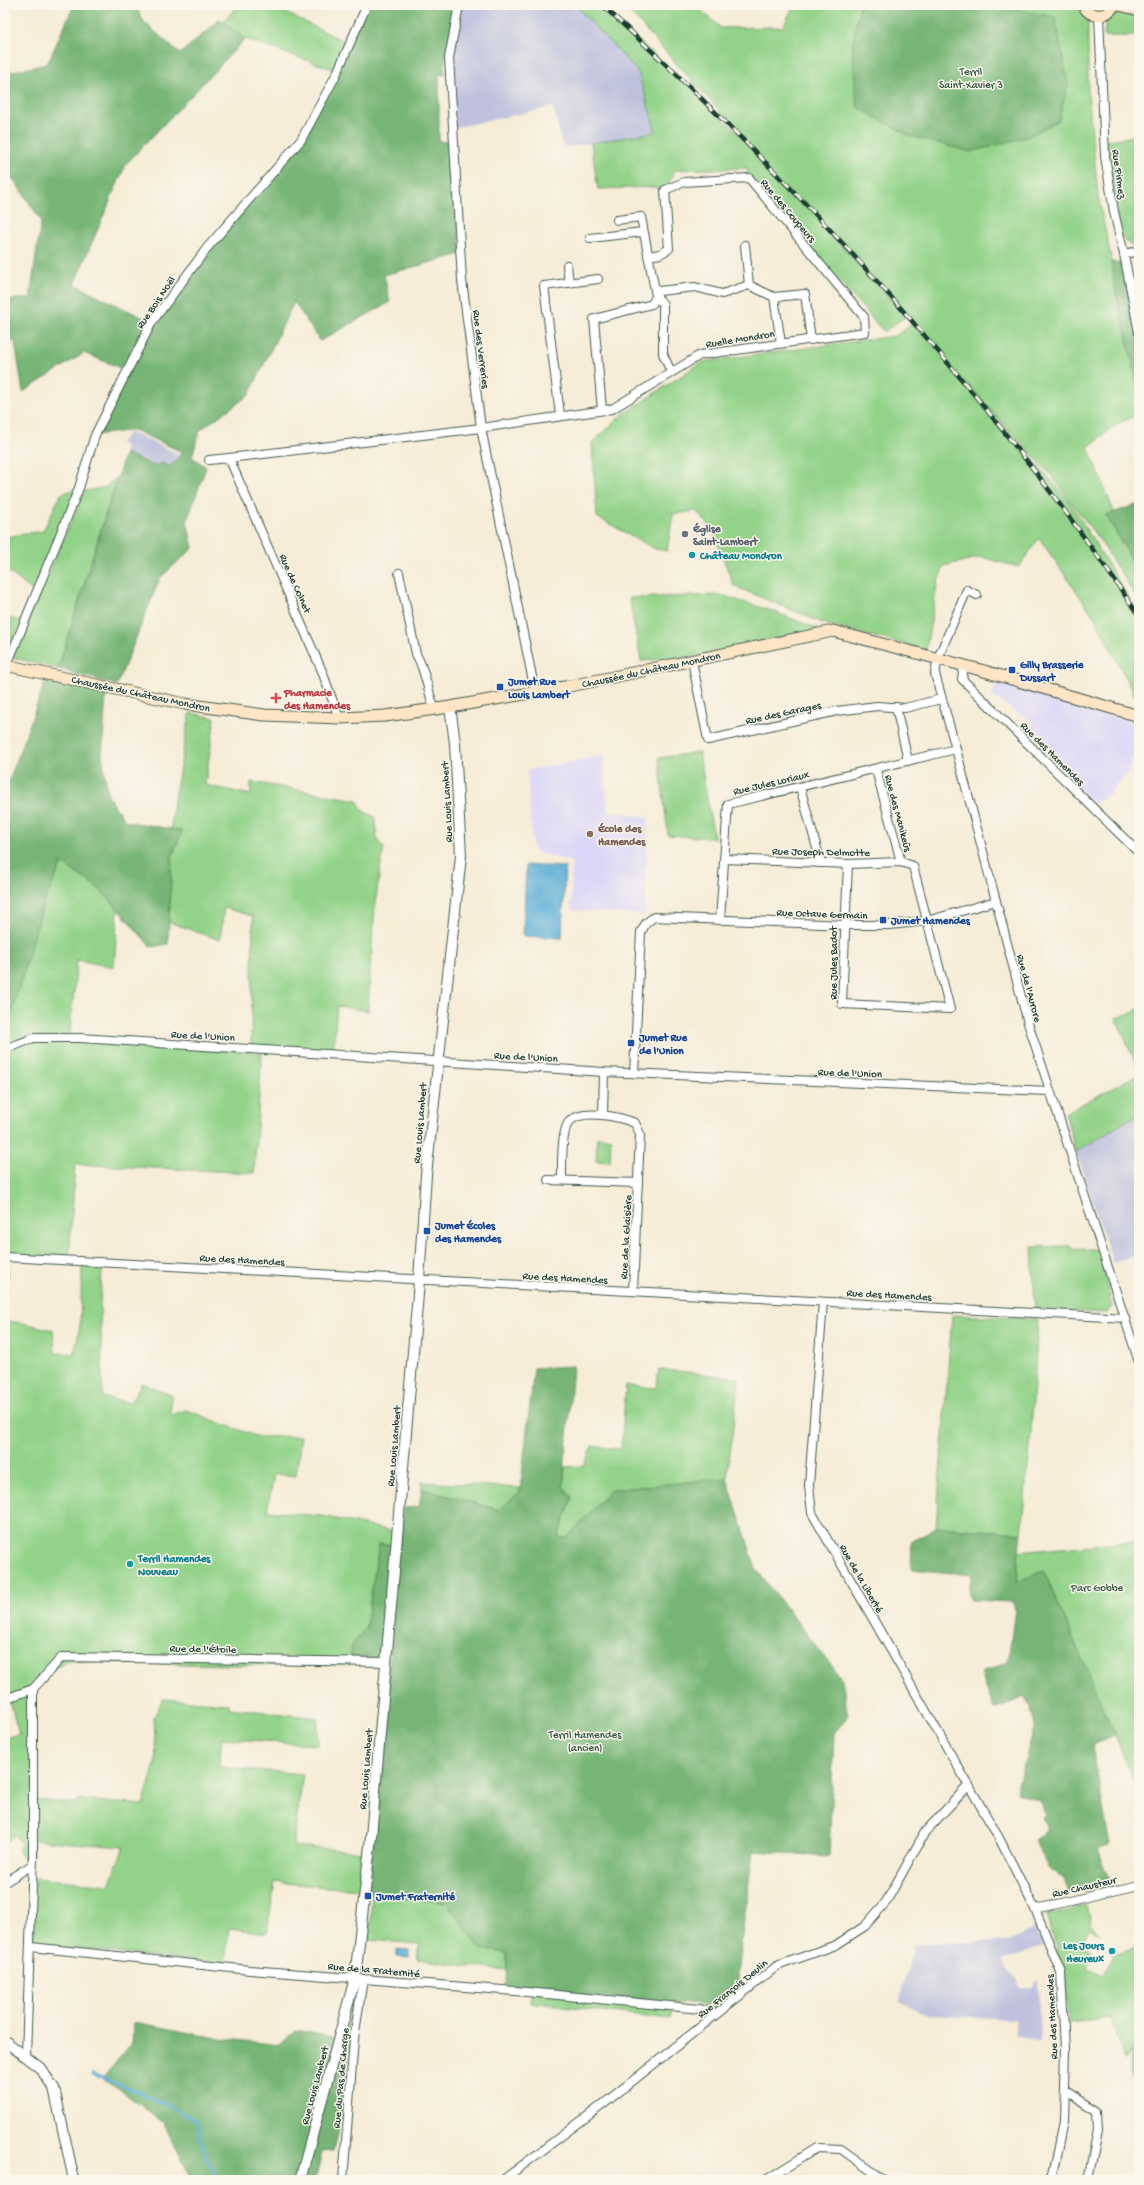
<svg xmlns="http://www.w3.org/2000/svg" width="1144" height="2185" viewBox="0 0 1144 2185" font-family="'Gochi Hand',sans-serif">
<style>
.built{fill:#dad6f7}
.industrial{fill:#c0c2dd}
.green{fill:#93d389;stroke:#59885e}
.forest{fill:#76b575;stroke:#4a7954}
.water{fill:#5badd6;stroke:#3d7585}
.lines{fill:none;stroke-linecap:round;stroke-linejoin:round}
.stream{stroke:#5badd6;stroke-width:3}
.minor-casing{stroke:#3f574c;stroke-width:10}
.tertiary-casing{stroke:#3f574c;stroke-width:12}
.secondary-casing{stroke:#3f574c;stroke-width:13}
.minor{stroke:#fff;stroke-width:8}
.tertiary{stroke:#fff;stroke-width:10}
.secondary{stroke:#fde5c5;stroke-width:11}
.rail-casing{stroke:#1f3d34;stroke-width:4.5}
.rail{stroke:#fbf7ec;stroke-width:3;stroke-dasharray:9;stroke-linecap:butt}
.worship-dot{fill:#6b7280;stroke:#fbf7ec;stroke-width:1.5}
.culture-dot{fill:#0f9aa8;stroke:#fbf7ec;stroke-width:1.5}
.transit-dot{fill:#1a4fb4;stroke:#fbf7ec;stroke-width:1.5}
.health-dot{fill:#e0444e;stroke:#fbf7ec;stroke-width:1.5}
.education-dot{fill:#8d6e63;stroke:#fbf7ec;stroke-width:1.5}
.labels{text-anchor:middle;stroke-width:3;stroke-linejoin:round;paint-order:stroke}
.park-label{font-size:11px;fill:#365b45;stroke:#fbf7ec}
.street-label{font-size:11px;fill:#1f3d34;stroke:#fbf7ec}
.worship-label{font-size:11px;font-weight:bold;fill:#5b616d;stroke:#fbf7ec;text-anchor:start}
.culture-label{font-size:11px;font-weight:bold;fill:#0d838f;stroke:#fbf7ec;text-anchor:start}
.transit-label{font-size:11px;font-weight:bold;fill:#164399;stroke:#fbf7ec;text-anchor:start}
.health-label{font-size:11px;font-weight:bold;fill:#be3a42;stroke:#fbf7ec;text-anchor:start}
.education-label{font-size:11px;font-weight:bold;fill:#785e54;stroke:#fbf7ec;text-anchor:start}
</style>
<rect width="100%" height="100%" fill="#fbf7ec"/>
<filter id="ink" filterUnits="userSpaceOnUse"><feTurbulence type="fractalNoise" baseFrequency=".025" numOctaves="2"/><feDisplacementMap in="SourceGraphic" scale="8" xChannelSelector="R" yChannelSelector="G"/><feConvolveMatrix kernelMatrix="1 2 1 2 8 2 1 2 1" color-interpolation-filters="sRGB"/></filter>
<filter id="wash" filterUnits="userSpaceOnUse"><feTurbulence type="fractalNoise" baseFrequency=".012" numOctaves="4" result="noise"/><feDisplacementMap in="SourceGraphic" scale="16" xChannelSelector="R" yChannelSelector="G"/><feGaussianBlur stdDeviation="0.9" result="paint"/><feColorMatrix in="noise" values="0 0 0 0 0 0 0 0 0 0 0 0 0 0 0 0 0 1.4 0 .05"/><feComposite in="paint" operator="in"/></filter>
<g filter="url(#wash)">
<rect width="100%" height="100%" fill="#f6ecd7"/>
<!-- built -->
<g class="built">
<path d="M997 682 1139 724V740L1127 774 1108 795 1094 804 1040 747 1043 737 1033 727 1034 721 1025 718 1026 716 1019 714 992 696Z"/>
<path d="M603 756 608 811 648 817 645 915 571 910 572 862 533 851 527 770Z"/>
</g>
<!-- industrial -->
<g class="industrial">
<path d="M459 5H575L638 72 656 132 563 148 553 107 453 128 449 58Z"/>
<path d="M129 433 138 435 178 454 170 468 163 463 154 466 125 453 126 447 120 443Z"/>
<path d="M1139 1113V1255L1113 1263 1076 1152Z"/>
<path d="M1037 1927 1042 1947 1002 1960 1008 1972 1017 1979 1020 1987H1032L1038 1979 1040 2042 1016 2035 1015 2019 926 2015 900 2002 914 1944 1009 1941Z"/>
</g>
<!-- green -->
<g class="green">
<path d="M242 5H270L350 44 341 72 245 39 223 22 234 10Z"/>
<path d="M575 5H598L680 77 754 149 623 5H695L721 28 783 27 794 5H860L852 47 998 6 996 5H1075L1079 8 1088 23V92L1098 196 1112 262 1114 284 1139 390V414L1117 424 1088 447 1114 512 1106 515 1139 572V601L1101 542 1053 477 963 379 1069 501 1139 614V704L1095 618 1039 538 1019 567 981 557 944 566 938 581 926 650 828 625 734 586 711 527 696 511 673 514 667 551 655 549 597 517 592 443 622 415 702 362 895 336 913 323 836 239 905 317 884 332 749 178 747 168 675 170 669 183 670 187 661 189 653 187 598 189 591 143 656 132 638 72Z"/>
<path d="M1121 11 1139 14V36H1104L1106 19Z"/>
<path d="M1139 135V244L1131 246 1119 233 1106 141Z"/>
<path d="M117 477 58 669 11 657 85 491 106 487Z"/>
<path d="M79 488 34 592 5 569V537L43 531 61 494Z"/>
<path d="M721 595 772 611 819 629 690 657 641 661 629 598Z"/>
<path d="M5 617 22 621 5 653Z"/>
<path d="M190 713 215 718 205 785 251 795V782L357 800 363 811 375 817 377 840 384 848C373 902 371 957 368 1011L337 1006 333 1054 251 1049 253 916 224 908 220 940 169 922 172 857 182 831 171 829 174 800Z"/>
<path d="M699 752 714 838 668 835 659 758Z"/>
<path d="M62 863 101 890 118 909 114 967 77 960 70 1033 51 1038 262 1053 254 1173 75 1164 69 1260 5 1257V1036L44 902Z"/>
<path d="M1139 1007V1071L1116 1018 1134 1012Z"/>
<path d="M1139 1074V1113L1076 1152 1065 1113Z"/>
<path d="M597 1137 611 1138 610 1162 596 1161Z"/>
<path d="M1071 1246V1249C1081 1250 1089 1248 1099 1250L1112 1306 1107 1313 1035 1309 1032 1247Z"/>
<path d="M5 1260 9 1261 5 1318Z"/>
<path d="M82 1267 102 1268 100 1305 103 1397 130 1403 142 1383 171 1395V1415L186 1410 258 1437 301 1436 296 1476 274 1474 267 1511 322 1516 397 1532 400 1545 379 1544 366 1627 352 1646 350 1665H229L68 1661 41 1676 33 1689V1856L25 1863 18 1848 22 1844 15 1835 5 1843V1738L19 1734 9 1698 5 1699V1321L23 1323 53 1330 55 1353 74 1354 80 1326Z"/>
<path d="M952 1315 1038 1319 1030 1448 1021 1533 936 1527Z"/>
<path d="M659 1369 739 1378 727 1478 610 1490 567 1539 558 1537 572 1498 563 1486 565 1467 584 1466 592 1446 621 1449 626 1385 656 1388Z"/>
<path d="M422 1482 520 1488V1492L499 1510 422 1489Z"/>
<path d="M1139 1541V1792L1044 1571 1016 1582 1018 1552Z"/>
<path d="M163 1699 229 1704V1708L318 1718V1745L222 1738 219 1767 303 1774 293 1846 364 1852 360 1890 275 1882 267 1933 229 1928 225 1964 33 1944 35 1878 109 1885 124 1847 35 1840V1800L74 1803 81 1800 143 1805 156 1761 154 1717Z"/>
<path d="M372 1895 447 1902 507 1953V1971L417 1959 421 1944 369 1940Z"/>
<path d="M1085 1906 1091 1916 1090 1923 1100 1933 1089 1928 1081 1946 1092 1951 1086 1967 1103 1975 1114 1955 1139 1947V2077L1131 2079 1129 2066 1131 2050 1125 2060 1111 2017 1069 2023C1065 1982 1060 1954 1047 1915Z"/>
<path d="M532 1990 663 2001 664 2007 672 2012 670 2019 530 2002Z"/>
</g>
<!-- forest -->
<g class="forest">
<path d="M74 5H135L144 22 180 54 220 19 245 39 126 164 74 284 152 322 211 243 301 140 367 5H457L444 66 445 75 439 74V142L449 141 461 254 384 275 390 302 320 341 294 302 249 395 200 430 192 457 206 467 187 521 193 548 160 578 117 685 58 669 125 453 154 466 163 463 170 467 182 452 134 430 95 435 150 326 121 368 84 353 23 392 15 342 5 338V300L30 298 41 221 15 181 5 173V73L47 64Z"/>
<path d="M860 5H996L1055 17 1068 84 1059 120 1030 136 971 152 910 136 857 107 852 47Z"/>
<path d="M1112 262 1122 263 1139 325V390L1114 284Z"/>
<path d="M1139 504V572L1106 515Z"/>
<path d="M48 674 106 694 102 755 108 796 125 821 182 831 172 857 168 944 151 947 101 890 62 863 44 902 5 1036V792Z"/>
<path d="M573 1366 563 1486 572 1497 558 1537 567 1538 610 1490 727 1478 756 1569 842 1679 848 1717 834 1733 829 1856 753 1851 737 1974 741 1990 716 2011 711 2006 506 1988 507 1953 481 1949 446 1902 372 1895 369 1889 390 1651 376 1659 350 1660 352 1646 366 1627 379 1544 400 1545 403 1508 419 1507 422 1489 499 1510 520 1492 534 1368Z"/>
<path d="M936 1527 1021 1533 1016 1582 1044 1571 1115 1736 1092 1745 1110 1846 1098 1849 1113 1887 1069 1893 1062 1876 1059 1877 1055 1870 1052 1871 1034 1840 1043 1834 1042 1832 1047 1830 1042 1817 1046 1815 1039 1801 1016 1792 1035 1725 1031 1708 1024 1697 994 1709 981 1673 1008 1662 1015 1609 1013 1602 971 1600 968 1594 972 1575 911 1569 912 1541Z"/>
<path d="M362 1983 351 2036 344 2101 333 2151 322 2152 315 2180H192L164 2123 123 2092 102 2079 132 2043 134 2022 211 2037 280 2045 296 2030 339 2038 344 2034Z"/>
</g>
<!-- water -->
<g class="water">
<path d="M526 865 565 867 562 938 523 936Z"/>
<path d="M397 1949 410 1950V1958L397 1957Z"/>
</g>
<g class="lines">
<!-- stream -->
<path class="stream" d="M92 2074 158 2100 197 2121 205 2155 218 2180"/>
</g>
</g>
<g filter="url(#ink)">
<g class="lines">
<!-- minor casing -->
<g class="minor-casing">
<g id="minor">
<path d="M459 5 449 58 462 280 481 428 535 691"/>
<path d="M1099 16 1105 156 1114 212 1124 254 1139 333"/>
<path d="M617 220 641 217 656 296 663 304V354L671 372"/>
<path d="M590 238 643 232"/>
<path d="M745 245 749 285"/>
<path d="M1124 254 1139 251"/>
<path d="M567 265 569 283"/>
<path d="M774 297 805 294 811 340"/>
<path d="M602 410 594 319 652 304 659 291 695 287 722 294 749 285 774 297 781 343"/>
<path d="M560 415 544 286 598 279"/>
<path d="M209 460 229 458"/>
<path d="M399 573 416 654C426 671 427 691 435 709"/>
<path d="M977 595 967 590 938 658 935 674 956 749 1028 1023 1139 1362"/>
<path d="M692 661 708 740 837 711 877 706 905 708 941 699"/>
<path d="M7 665 79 488 95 435 152 322 207 248 301 140 336 75 367 5"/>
<path d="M964 665 962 679 966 683 1139 853"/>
<path d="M896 707 908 761"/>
<path d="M339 718 322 671 229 458 481 428 612 409 700 355 865 332 864 317 749 178 684 182 665 190 669 249 660 254 648 256"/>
<path d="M876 770 901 862"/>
<path d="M800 787 821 863"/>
<path d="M724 859 848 864 901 862 913 866 950 1009 842 1004 848 864"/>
<path d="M720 920 728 804 956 749"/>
<path d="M5 1049 34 1038H80L604 1072 1049 1091"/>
<path d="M634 1073 641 932 646 923 654 917 845 925H890L927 921 996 901"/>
<path d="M603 1115 604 1072"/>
<path d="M548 1180 638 1183"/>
<path d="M562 1180C562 1167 561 1131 569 1122 582 1108 620 1117 635 1123L640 1134 633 1291"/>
<path d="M5 1257 1125 1318"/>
<path d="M823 1302 809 1485 812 1513 999 1838 1035 1909 1061 1972 1065 2049 1063 2121 1051 2180"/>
<path d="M5 1699 33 1689"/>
<path d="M5 1882 32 1865"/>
<path d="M1035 1909 1139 1885"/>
<path d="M31 1947 250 1970 527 1992 700 2009 715 2014"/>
<path d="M26 2056 33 1856V1689L62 1657 386 1662"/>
<path d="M1064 2090 1097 2111 1098 2129 1088 2180"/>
<path d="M343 2180 354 2039 363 1979"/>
<path d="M503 2180 601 2106 777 1966 836 1945 865 1926 886 1902 925 1832 969 1785"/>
<path d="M766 2180 817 2148 841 2149 884 2180"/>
</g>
</g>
<!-- tertiary casing -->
<g class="tertiary-casing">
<g id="tertiary">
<path d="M5 2041 40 2068 54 2088 74 2180"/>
<path d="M300 2180 355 1978 371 1837 418 1294 426 1175 461 856 455 743 450 707"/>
</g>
</g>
<!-- secondary casing -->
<g class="secondary-casing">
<g id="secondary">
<path d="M1083 5C1091 19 1107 18 1114 5"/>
<path d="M1119 5 1139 10"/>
<path d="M5 665 185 704 264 715 339 718 385 716 450 707 570 686 833 631 977 669 1139 716"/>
</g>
</g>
<!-- minor -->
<use href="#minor" class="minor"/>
<!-- tertiary -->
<use href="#tertiary" class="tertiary"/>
<!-- secondary -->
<use href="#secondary" class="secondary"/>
<!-- rail casing -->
<g class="rail-casing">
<path id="rail" d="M602 5C803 188 987 390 1139 616"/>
</g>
<!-- rail -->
<use href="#rail" class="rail"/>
</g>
</g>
<!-- markers -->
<circle class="worship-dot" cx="685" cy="534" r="4"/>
<g class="culture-dot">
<circle cx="692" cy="555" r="4"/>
<circle cx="130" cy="1564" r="4"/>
<circle cx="1112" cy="1951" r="4"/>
</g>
<g class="transit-dot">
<rect x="1008" y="666" width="8" height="8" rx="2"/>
<rect x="496" y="683" width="8" height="8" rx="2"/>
<rect x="879" y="916" width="8" height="8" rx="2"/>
<rect x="627" y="1039" width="8" height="8" rx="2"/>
<rect x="423" y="1227" width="8" height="8" rx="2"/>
<rect x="364" y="1892" width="8" height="8" rx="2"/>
</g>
<path class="health-dot" d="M274 692h4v4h4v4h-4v4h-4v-4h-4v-4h4z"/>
<circle class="education-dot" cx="590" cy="834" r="4"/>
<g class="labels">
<!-- park labels -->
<g class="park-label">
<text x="971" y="75">Terril<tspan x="971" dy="13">Saint-Xavier 3</tspan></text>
<text x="1097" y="1591">Parc Gobbe</text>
<text x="585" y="1738">Terril Hamendes<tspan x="585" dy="13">(ancien)</tspan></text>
</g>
<!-- street labels -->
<g class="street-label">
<text transform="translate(1120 174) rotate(82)" y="4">Rue Pirmez</text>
<text transform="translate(789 210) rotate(50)" y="4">Rue des Coupeurs</text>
<text transform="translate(155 302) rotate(-56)" y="4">Rue Bois Noël</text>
<text transform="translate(740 338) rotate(-9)" y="4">Ruelle Mondron</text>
<text transform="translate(482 349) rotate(83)" y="4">Rue des Verreries</text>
<text transform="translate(296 583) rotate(66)" y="4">Rue de Colnet</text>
<text transform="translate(651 669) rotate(-12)" y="4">Chaussée du Château Mondron</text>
<text transform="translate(141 693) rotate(12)" y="4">Chaussée du Château Mondron</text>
<text transform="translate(783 712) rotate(-12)" y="4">Rue des Garages</text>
<text transform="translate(1053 753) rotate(45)" y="4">Rue des Hamendes</text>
<text transform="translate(771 782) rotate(-13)" y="4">Rue Jules Loriaux</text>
<text transform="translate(446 802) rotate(-93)" y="4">Rue Louis Lambert</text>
<text transform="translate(899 813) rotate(75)" y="4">Rue des Manikeûs</text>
<text transform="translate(821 851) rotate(1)" y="4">Rue Joseph Delmotte</text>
<text transform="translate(822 913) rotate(2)" y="4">Rue Octave Germain</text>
<text transform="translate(833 963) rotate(-90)" y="4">Rue Jules Badot</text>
<text transform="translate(1030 988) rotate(75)" y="4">Rue de l'Aurore</text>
<text transform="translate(203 1035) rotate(3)" y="4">Rue de l'Union</text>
<text transform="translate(526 1056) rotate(3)" y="4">Rue de l'Union</text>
<text transform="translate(850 1072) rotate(2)" y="4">Rue de l'Union</text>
<text transform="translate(419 1123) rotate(-85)" y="4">Rue Louis Lambert</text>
<text transform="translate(625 1237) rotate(-87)" y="4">Rue de la Glaisière</text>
<text transform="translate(242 1259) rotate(3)" y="4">Rue des Hamendes</text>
<text transform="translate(565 1277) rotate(3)" y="4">Rue des Hamendes</text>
<text transform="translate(889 1294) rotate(3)" y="4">Rue des Hamendes</text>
<text transform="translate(393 1446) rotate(-85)" y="4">Rue Louis Lambert</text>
<text transform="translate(862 1578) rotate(60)" y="4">Rue de la Liberté</text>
<text transform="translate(203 1648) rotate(1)" y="4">Rue de l'Étoile</text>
<text transform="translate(365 1769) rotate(-85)" y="4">Rue Louis Lambert</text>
<text transform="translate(1084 1886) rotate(-13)" y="4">Rue Chausteur</text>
<text transform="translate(374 1969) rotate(5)" y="4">Rue de la Fraternité</text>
<text transform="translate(732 1988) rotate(-39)" y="4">Rue François Deulin</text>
<text transform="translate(1051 2017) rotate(-93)" y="4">Rue des Hamendes</text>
<text transform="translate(340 2078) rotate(-85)" y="4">Rue du Pas de Charge</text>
<text transform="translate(314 2085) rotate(-75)" y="4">Rue Louis Lambert</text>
</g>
<!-- worship labels -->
<g class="worship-label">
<text x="693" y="532">Église<tspan x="693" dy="13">Saint-Lambert</tspan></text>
</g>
<!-- culture labels -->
<g class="culture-label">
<text x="700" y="559">Château Mondron</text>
<text x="138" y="1562">Terril Hamendes<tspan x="138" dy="13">Nouveau</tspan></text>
<text x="1104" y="1949" text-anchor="end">Les Jours<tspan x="1104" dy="13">Heureux</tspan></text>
</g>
<!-- transit labels -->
<g class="transit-label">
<text x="1020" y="668">Gilly Brasserie<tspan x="1020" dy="13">Dussart</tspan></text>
<text x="508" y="685">Jumet Rue<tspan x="508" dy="13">Louis Lambert</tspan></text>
<text x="891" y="924">Jumet Hamendes</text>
<text x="639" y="1041">Jumet Rue<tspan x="639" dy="13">de l'Union</tspan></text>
<text x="435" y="1229">Jumet Écoles<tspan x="435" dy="13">des Hamendes</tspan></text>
<text x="376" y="1900">Jumet Fraternité</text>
</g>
<!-- health labels -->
<g class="health-label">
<text x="284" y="696">Pharmacie<tspan x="284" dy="13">des Hamendes</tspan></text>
</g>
<!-- education labels -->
<g class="education-label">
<text x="598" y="832">École des<tspan x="598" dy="13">Hamendes</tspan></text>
</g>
</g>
<!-- margin -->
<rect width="1144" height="2185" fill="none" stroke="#fbf7ec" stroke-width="20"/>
</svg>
